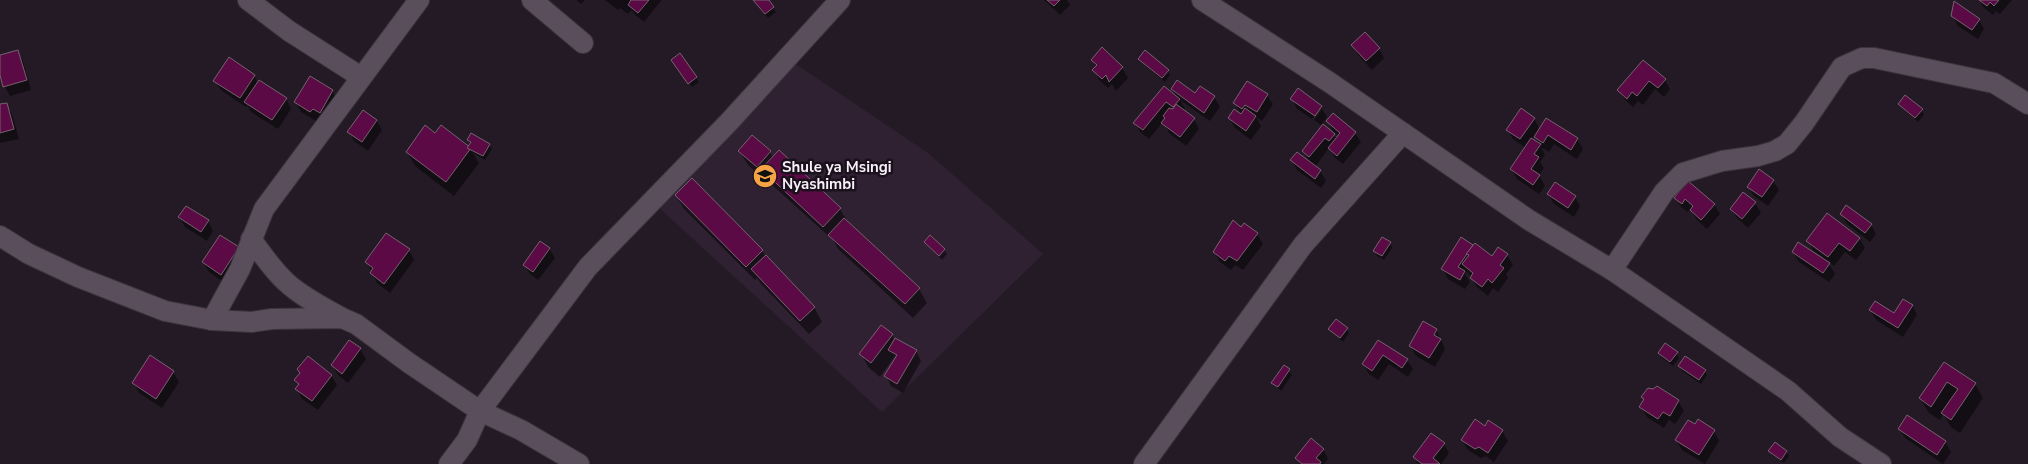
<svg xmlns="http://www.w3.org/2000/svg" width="2028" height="464" viewBox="0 0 2028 464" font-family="'Nunito Sans',sans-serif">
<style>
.built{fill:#2f2132}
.shadow{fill:#0007;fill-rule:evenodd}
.building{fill:#5c0a46;stroke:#74636d}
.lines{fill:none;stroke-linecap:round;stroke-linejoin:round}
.minor-casing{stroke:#3c343d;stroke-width:22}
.minor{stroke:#5a4e5c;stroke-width:20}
.labels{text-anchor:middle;stroke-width:5;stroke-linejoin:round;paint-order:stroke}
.poi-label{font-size:15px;font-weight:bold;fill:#f8f0f9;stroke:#1a111c;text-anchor:start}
</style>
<rect width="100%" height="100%" fill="#241a26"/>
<!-- built -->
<path class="built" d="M791 61 928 153 1043 254 882 412 656 205Z"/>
<!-- shadow -->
<g class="shadow">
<path d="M576 0H585L581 4Z"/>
<path d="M605 0H661V1L644 22 635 15 632 10 628 14 620 8 618 10Z"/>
<path d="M753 0H767L776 12 768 18Z"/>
<path d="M1044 0H1067L1070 5 1060 15Z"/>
<path d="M1979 0H2012L2000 14 1996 11 1993 15 1983 7Z"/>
<path d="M1953 16 1979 20 1984 29 1978 39 1958 26Z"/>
<path d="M1352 46 1379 49 1384 58 1372 70 1358 55Z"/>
<path d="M1102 49 1122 68 1128 78 1116 91 1112 84 1108 88 1099 80 1094 70 1097 68 1092 60Z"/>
<path d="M18 52 23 61 31 90 10 96 5 87 0 71V56Z"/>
<path d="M679 55 699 82 692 87 675 65Z"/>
<path d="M1139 59 1168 71 1170 75 1165 82 1142 63Z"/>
<path d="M1644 62 1665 80 1670 89 1664 97 1655 89 1643 105 1638 101 1633 107 1625 100 1619 91Z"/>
<path d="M254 76 258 83 286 99 291 109 278 129 251 112 247 105 246 107 221 90 215 81Z"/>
<path d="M1164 87 1177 98 1173 90 1196 95 1200 88 1214 97 1220 107 1210 121 1180 100 1185 109 1184 111 1194 119 1199 129 1186 146 1169 133 1163 122 1149 139 1140 132 1135 123Z"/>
<path d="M332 91 338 101 325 122 319 118 316 121 301 112 296 103Z"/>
<path d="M1267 95 1273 104 1262 121 1256 117 1261 126 1251 140 1235 128 1229 118 1242 116 1235 103Z"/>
<path d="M1292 99 1321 107 1327 117 1321 125 1314 120 1322 109H1319L1312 119 1297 109Z"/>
<path d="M6 104 12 114 19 139 0 143V106Z"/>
<path d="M1899 104 1922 110 1924 115 1918 122 1902 108Z"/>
<path d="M363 111 377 121 382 130 368 151 354 141 349 132Z"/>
<path d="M1534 118 1540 130 1547 119 1577 139 1583 149 1577 159 1554 144 1549 152 1541 147 1545 155 1540 162 1544 168 1539 175 1545 186 1539 194 1517 179 1511 169 1526 148 1513 139 1508 130ZM1534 136 1540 145 1532 139Z"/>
<path d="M1328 122 1355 133 1361 142 1343 164 1335 158 1329 148 1315 167 1320 171 1326 181 1321 188 1297 170 1292 161 1311 164 1303 151 1323 126 1337 139 1339 136 1333 131Z"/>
<path d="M752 137 770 152 773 158 779 152 840 209 849 224 919 289 927 303 913 318 838 249 833 240 771 184 768 179 766 181 748 165 739 151Z"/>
<path d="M468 140 489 144 492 149 485 160 473 153 479 163 454 196 415 166 407 152 469 148 471 144Z"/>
<path d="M1773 181 1779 190 1768 206 1754 196 1748 187Z"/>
<path d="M1688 183 1714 204 1720 214 1707 229 1697 220 1690 209 1688 212 1681 207 1676 198Z"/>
<path d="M1548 194 1575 197 1580 206 1574 217 1554 204Z"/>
<path d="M676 195 762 251 766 257 814 307 822 322 809 334 761 284 757 278 755 280 684 209Z"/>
<path d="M1755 203 1761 213 1748 228 1737 218 1731 209Z"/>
<path d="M1841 214 1871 225 1876 234 1870 242 1847 224Z"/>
<path d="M179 217 208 221 213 231 207 241 185 227Z"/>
<path d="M1241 228 1257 234 1263 244 1243 270 1235 265 1231 270 1220 262 1214 252Z"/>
<path d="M1859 238 1865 248 1856 260 1845 252 1834 266 1827 261 1835 274 1829 282 1799 262 1793 252 1822 259 1823 257 1813 250 1808 241Z"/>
<path d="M1462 239 1492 257 1507 255 1513 265 1506 274 1508 278 1498 292 1493 288 1488 296 1477 287 1467 271 1465 274 1470 282 1465 289 1448 279 1443 269Z"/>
<path d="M925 242 944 250 947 254 942 260Z"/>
<path d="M1390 243 1392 248 1384 260 1377 256 1375 251Z"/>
<path d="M238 248 226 284 209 272 203 262Z"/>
<path d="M549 248 555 258 538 280 530 274 525 265Z"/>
<path d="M409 250 414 260 390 293 377 283 367 262Z"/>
<path d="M1912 305 1917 315 1903 337 1876 320 1870 310 1894 314Z"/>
<path d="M1330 329H1347L1349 333 1343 342Z"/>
<path d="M1436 329 1445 349 1435 367 1416 356 1410 346Z"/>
<path d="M892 335 895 340 916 351 921 361 903 393 891 386 886 376 897 357 895 356 880 377 869 368 861 354Z"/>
<path d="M1378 341 1407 360 1413 369 1408 377 1389 364 1378 380 1369 374 1363 364Z"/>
<path d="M360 349 366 359 348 383 338 375 332 365Z"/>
<path d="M1659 353H1677L1679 358 1673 366 1662 358Z"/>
<path d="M1944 363 1975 384 1983 398 1960 433 1951 427 1943 414 1940 420 1929 413 1920 398Z"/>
<path d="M1679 366 1705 371 1707 375 1701 384 1682 371Z"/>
<path d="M1284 367 1292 375 1281 391 1273 383Z"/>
<path d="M173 372 179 382 162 408 139 393 134 383Z"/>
<path d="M331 375 337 385 318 410 302 399 297 389 299 386 296 380Z"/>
<path d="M1643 397 1678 401 1684 411 1675 424 1669 420 1664 428 1647 417 1641 407 1645 401Z"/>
<path d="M1908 417 1945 442 1951 452 1943 464 1905 438 1899 429Z"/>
<path d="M1485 427 1502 431 1508 441 1494 462 1486 456 1481 458 1468 450 1462 440Z"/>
<path d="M1714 431 1719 441 1705 464 1682 450 1676 440Z"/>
<path d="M1444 444 1449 453 1441 464H1418L1414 457Z"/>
<path d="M1323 449 1328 459 1324 464H1300L1296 458Z"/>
<path d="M1770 451H1786L1789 456 1784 463 1772 455Z"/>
</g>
<!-- building -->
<g class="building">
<path d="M631 0H649L638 13 628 5Z"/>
<path d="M753 0H769L774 7 765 14Z"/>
<path d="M1047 0H1060L1054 6Z"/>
<path d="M1979 0H1999L1994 6 1990 2 1987 6Z"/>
<path d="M1954 1 1980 19 1972 30 1951 16Z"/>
<path d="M1365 32 1380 48 1366 61 1351 45Z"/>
<path d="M1102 47 1123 67 1109 82 1106 75 1102 79 1092 70 1097 65 1091 60Z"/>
<path d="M18 50 27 80 3 87 0 75V55Z"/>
<path d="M1145 50 1169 70 1162 78 1138 59Z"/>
<path d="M680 53 697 77 688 84 671 60Z"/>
<path d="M229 57 255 75 240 98 213 81Z"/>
<path d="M1643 60 1666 79 1658 88 1649 81 1637 96 1632 92 1627 99 1617 90Z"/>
<path d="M310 76 333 90 320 113 313 109 310 112 294 102Z"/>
<path d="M259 80 287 98 272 120 244 102Z"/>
<path d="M1177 80 1195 93 1200 86 1215 96 1204 113 1171 89Z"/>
<path d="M1247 81 1268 94 1257 112 1245 105 1242 109 1233 103Z"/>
<path d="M1164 86 1180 99 1173 107 1166 102 1143 130 1133 123Z"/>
<path d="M1298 88 1322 106 1315 116 1290 99Z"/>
<path d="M1905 95 1923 109 1915 118 1898 104Z"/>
<path d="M7 103 14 129 0 133V104Z"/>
<path d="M1176 104 1195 118 1180 137 1161 123 1165 118 1163 116 1169 108 1173 109Z"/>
<path d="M1245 108 1256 116 1246 131 1228 118 1234 109 1241 114Z"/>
<path d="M1521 108 1535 118 1520 139 1506 130Z"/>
<path d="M363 110 377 120 362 142 347 132Z"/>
<path d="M1333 113 1356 132 1337 156 1328 148 1340 133 1326 121Z"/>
<path d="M1546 118 1578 138 1571 150 1548 135 1543 143 1534 137Z"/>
<path d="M1323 124 1335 134 1329 141 1325 138 1309 157 1302 151Z"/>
<path d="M425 125 435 133 441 125 471 148 446 182 406 152Z"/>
<path d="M471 133 490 144 483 156 467 148 471 142 467 140Z"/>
<path d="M752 135 771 151 757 167 738 151Z"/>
<path d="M1531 138 1541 144 1534 154 1539 157 1531 169 1540 175 1533 185 1510 169Z"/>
<path d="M779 150 841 208 823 227 761 169Z"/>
<path d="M1297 152 1321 170 1315 179 1290 160Z"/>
<path d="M1759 169 1774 180 1762 197 1747 187Z"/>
<path d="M692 178 763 250 746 267 675 195Z"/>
<path d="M1688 181 1715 204 1701 220 1690 210 1693 206 1685 199 1682 204 1674 198Z"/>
<path d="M1555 182 1576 196 1568 208 1547 194Z"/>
<path d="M1743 192 1756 202 1742 219 1730 209Z"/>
<path d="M1846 205 1872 224 1865 233 1840 214Z"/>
<path d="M186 206 209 220 201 232 178 217Z"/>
<path d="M1827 213 1860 238 1850 251 1839 243 1828 257 1806 241Z"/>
<path d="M844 218 920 288 905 304 828 235Z"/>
<path d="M1233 220 1241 227 1244 223 1258 233 1237 261 1229 256 1225 261 1213 252Z"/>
<path d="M386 233 410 249 384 284 370 273 373 268 365 262Z"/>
<path d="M220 235 239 247 221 275 202 262Z"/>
<path d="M930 235 945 249 939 256 924 242Z"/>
<path d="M1382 237 1391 242 1382 256 1373 251Z"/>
<path d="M1461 237 1473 245 1458 267 1465 271 1460 280 1441 269Z"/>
<path d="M540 241 550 248 533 272 523 265Z"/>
<path d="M1798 242 1830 263 1823 273 1792 252Z"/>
<path d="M1475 243 1492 256 1498 247 1508 254 1500 265 1504 268 1492 283 1488 279 1482 287 1470 278 1473 273 1462 264 1469 255 1466 254Z"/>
<path d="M766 255 815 307 800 321 751 269Z"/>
<path d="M1903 299 1913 305 1898 328 1869 310 1875 301 1894 313Z"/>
<path d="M1336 319 1348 328 1340 338 1328 329Z"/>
<path d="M1423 321 1437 329 1434 335 1441 339 1429 358 1409 346Z"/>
<path d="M881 325 893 334 871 363 859 354Z"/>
<path d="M895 338 917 350 897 384 884 376 897 355 888 350Z"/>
<path d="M349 340 361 348 342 374 331 365Z"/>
<path d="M1378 340 1408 359 1402 368 1383 355 1372 371 1362 364Z"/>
<path d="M1665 343 1678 352 1670 362 1658 353Z"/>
<path d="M150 355 174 371 156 399 132 383Z"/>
<path d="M308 356 332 375 312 401 295 389 299 384 294 380 300 373 297 369Z"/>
<path d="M1685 356 1706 370 1699 380 1678 366Z"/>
<path d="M1944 362 1976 383 1951 420 1941 413 1958 389 1947 382 1931 407 1919 398Z"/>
<path d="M1284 365 1290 369 1278 387 1271 383Z"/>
<path d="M1657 386 1679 400 1670 416 1663 412 1658 419 1639 407 1644 399 1641 397 1648 388 1653 389Z"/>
<path d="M1907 415 1946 441 1937 455 1898 429Z"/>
<path d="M1475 419 1485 426 1488 420 1503 430 1488 453 1479 447 1475 449 1461 440Z"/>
<path d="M1698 419 1715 430 1699 455 1675 440 1688 420 1695 424Z"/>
<path d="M1431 433 1445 443 1433 458 1440 464H1422L1413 457Z"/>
<path d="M1311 438 1324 449 1316 458 1321 462 1320 464H1302L1295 458Z"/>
<path d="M1775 442 1787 451 1781 460 1768 451Z"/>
</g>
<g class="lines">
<!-- minor casing -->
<g class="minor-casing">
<g id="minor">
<path d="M248 0 289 31 361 77"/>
<path d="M532 0 583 43"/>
<path d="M1202 0 1329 82 1529 220 1612 270 1688 322 1788 391 1840 437 1881 464"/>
<path d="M0 236 29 254 78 277 165 311 212 320 252 322 272 319 342 318 356 324 409 363 480 411 521 430 579 464"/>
<path d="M251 239C262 254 272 269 286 282 302 297 323 307 342 318"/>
<path d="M1612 270 1664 192 1683 173 1722 161 1758 156 1775 151 1787 144 1804 123 1842 67 1862 58H1874L1994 83 2028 104"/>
<path d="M212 320 240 269 264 209 419 0"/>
<path d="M449 464 467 440 480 411 588 267 729 122 840 0"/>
<path d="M1144 464 1303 245 1403 133"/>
</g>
</g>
<!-- minor -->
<use href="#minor" class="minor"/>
</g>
<!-- icons -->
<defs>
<g id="school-disc" transform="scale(1.25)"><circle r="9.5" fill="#f6a247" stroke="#1a111c"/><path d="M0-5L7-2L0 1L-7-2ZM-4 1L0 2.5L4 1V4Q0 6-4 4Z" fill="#111"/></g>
</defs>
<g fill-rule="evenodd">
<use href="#school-disc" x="765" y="176"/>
</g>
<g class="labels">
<!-- poi labels -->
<g class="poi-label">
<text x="782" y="172">Shule ya Msingi<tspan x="782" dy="17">Nyashimbi</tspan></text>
</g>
</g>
</svg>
